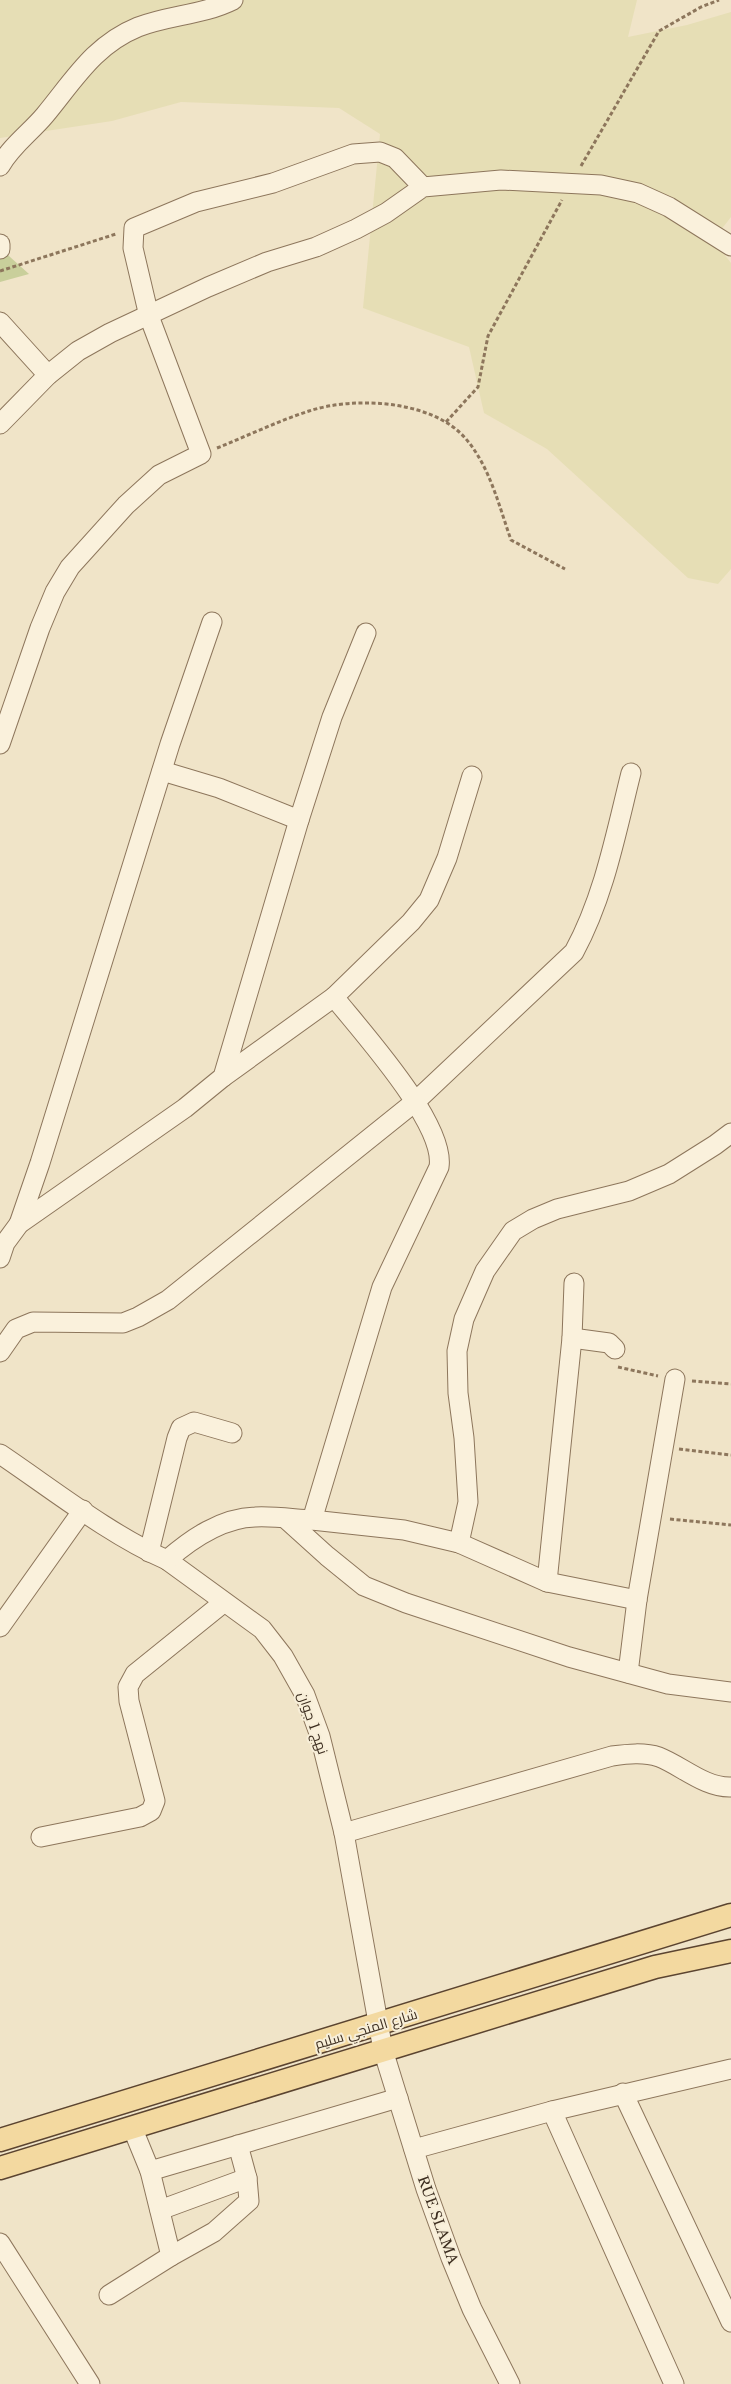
<svg xmlns="http://www.w3.org/2000/svg" width="731" height="2384" viewBox="0 0 731 2384" font-family="'Libre Baskerville',Cairo,serif">
<style>
.farmland{fill:#e6deb5}
.green{fill:#c9cf9b}
.lines{fill:none;stroke-linecap:round;stroke-linejoin:round}
.minor-casing{stroke:#8d765c;stroke-width:21}
.major-casing{stroke:#5b4430;stroke-width:25}
.path{stroke:#8d765c;stroke-width:3;stroke-dasharray:4 2.5;stroke-linecap:butt}
.minor{stroke:#faf1dc;stroke-width:19}
.major{stroke:#f3d9a0;stroke-width:22}
.labels{text-anchor:middle;stroke-width:4;stroke-linejoin:round;paint-order:stroke}
.street-label{font-size:14px;fill:#3d2e20;stroke:#f7eed8}
</style>
<rect width="100%" height="100%" fill="#f0e4c8"/>
<!-- farmland -->
<path class="farmland" d="M0 0H637L628 37 687 25 731 12V217L713 240 731 263V569L718 584 688 578 547 449 484 413 469 347 363 308 380 134 339 108 181 102 112 121 0 138Z"/>
<!-- green -->
<path class="green" d="M0 248 29 274 0 282Z"/>
<g class="lines">
<!-- minor casing -->
<g class="minor-casing">
<g id="minor">
<path d="M0 166C12 145 30 133 45 115 74 80 94 45 138 27 169 15 203 15 233 0"/>
<path d="M0 244V249"/>
<path d="M0 322 48 375"/>
<path d="M0 424 48 375 78 351 110 333 208 287 267 262 316 247 356 229 386 213 423 187 501 180 601 185 638 193 669 207 731 246"/>
<path d="M0 744 40 628 55 592 70 567 126 505 159 475 201 454 149 316 133 248 134 228 196 202 273 183 353 154 380 152 395 158 423 187"/>
<path d="M162 771 219 788 299 820"/>
<path d="M223 1077 334 997 411 922 429 900 447 858 472 776"/>
<path d="M19 1224 40 1163 170 744 212 622"/>
<path d="M0 1258 5 1243 19 1224 185 1108 223 1077 299 820 332 717 366 633"/>
<path d="M572 1338 609 1343 615 1349"/>
<path d="M0 1352 16 1329 33 1322 123 1323 138 1317 168 1300 416 1101 574 952C604 897 616 833 631 773"/>
<path d="M0 1454C52 1489 110 1535 167 1560L262 1629 283 1656 305 1695 320 1736 344 1833 383 2050 426 2189 451 2258 472 2309 510 2384"/>
<path d="M286 1519 327 1556 364 1586 406 1603 569 1657 668 1684 731 1692"/>
<path d="M312 1520 404 1530 459 1543 547 1582 637 1600"/>
<path d="M459 1543 468 1502 464 1438 458 1393 457 1351 464 1319 485 1271 513 1231 533 1219 557 1209 629 1191 669 1174 715 1145 731 1133"/>
<path d="M149 1552 177 1438 181 1428 194 1422 232 1433"/>
<path d="M167 1560C191 1539 221 1518 255 1517 274 1516 294 1519 312 1520L382 1287 439 1167C446 1124 361 1031 334 997"/>
<path d="M547 1582 572 1338 574 1283"/>
<path d="M0 1627 83 1510"/>
<path d="M628 1673 637 1600 675 1379"/>
<path d="M344 1833 612 1756C627 1754 644 1752 659 1757 682 1766 705 1788 731 1787"/>
<path d="M41 1837 140 1817 151 1811 155 1801 129 1701 128 1687 135 1674 223 1603"/>
<path d="M623 2093 731 2322"/>
<path d="M552 2111 731 2069"/>
<path d="M132 2127 150 2171 398 2098"/>
<path d="M414 2149 552 2111 674 2384"/>
<path d="M150 2171 171 2256 214 2232 249 2201 247 2178 238 2145"/>
<path d="M160 2210 247 2178"/>
<path d="M0 2243 90 2384"/>
<path d="M109 2295 171 2256"/>
</g>
</g>
<!-- major casing -->
<g class="major-casing">
<g id="major">
<path d="M0 2140 731 1915"/>
<path d="M0 2168 655 1967 731 1951"/>
</g>
</g>
<!-- path -->
<g class="path">
<path d="M581 166 659 31 701 7 719 0"/>
<path d="M0 271 116 234"/>
<path d="M446 422 478 387 488 336 562 200"/>
<path d="M217 448C247 436 278 421 309 411 355 396 433 400 466 439 490 467 499 506 511 540L565 569"/>
<path d="M618 1367 658 1376"/>
<path d="M692 1381 731 1384"/>
<path d="M679 1449 731 1455"/>
<path d="M670 1519 731 1525"/>
</g>
<!-- minor -->
<use href="#minor" class="minor"/>
<!-- major -->
<use href="#major" class="major"/>
</g>
<g class="labels">
<!-- street labels -->
<g class="street-label">
<text transform="translate(313 1723) rotate(71)" y="5">نهج 1 جوان</text>
<text transform="translate(366 2029) rotate(-17)" y="5">شارع المنجي سليم</text>
<text transform="translate(438 2220) rotate(70)" y="5">RUE SLAMA</text>
</g>
</g>
</svg>
